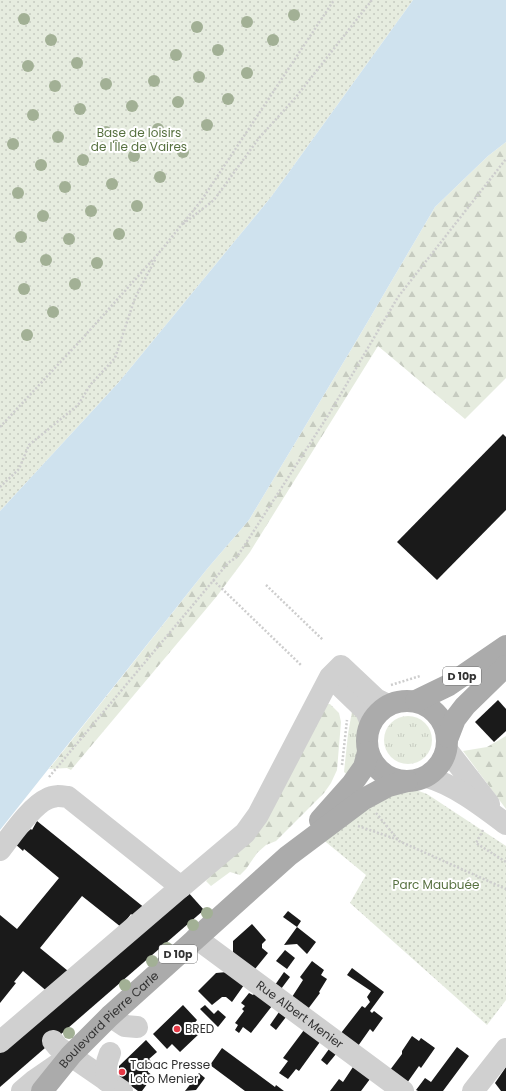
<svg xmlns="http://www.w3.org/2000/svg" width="506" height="1091" viewBox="0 0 506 1091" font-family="Poppins,sans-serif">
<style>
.grass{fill:url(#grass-tufts)}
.forest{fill:url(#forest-firs)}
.park{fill:url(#park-dots)}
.water{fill:#cfe2ee}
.building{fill:#1a1a1a}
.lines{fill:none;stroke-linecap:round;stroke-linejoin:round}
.path{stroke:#cdcdcd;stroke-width:2.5;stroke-dasharray:2 2;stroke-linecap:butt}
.minor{stroke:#d0d0d0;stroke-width:22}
.major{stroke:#ababab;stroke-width:22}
.tree{fill:#a2b095}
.poi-dot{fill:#e63946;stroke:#fff;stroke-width:1.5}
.labels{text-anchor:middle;stroke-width:4;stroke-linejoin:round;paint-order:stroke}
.shield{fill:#fff;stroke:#707070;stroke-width:1}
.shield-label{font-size:11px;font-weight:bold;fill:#333}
.park-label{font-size:12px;fill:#56703f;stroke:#fff}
.street-label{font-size:12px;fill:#333;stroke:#fff}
.poi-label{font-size:12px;fill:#333;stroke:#fff;text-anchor:start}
</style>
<defs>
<pattern id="grass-tufts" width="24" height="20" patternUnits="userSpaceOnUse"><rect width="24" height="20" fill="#e6ecdf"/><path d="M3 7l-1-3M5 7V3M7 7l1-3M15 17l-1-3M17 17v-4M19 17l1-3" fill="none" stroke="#c6cbc0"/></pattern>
<pattern id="forest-firs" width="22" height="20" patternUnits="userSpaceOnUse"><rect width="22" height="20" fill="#e6ecdf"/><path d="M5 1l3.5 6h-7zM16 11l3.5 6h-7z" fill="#c6cbc0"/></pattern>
<pattern id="park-dots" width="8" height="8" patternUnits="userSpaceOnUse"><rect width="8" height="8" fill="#e6ecdf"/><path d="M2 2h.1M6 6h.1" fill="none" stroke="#c6cbc0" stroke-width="1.8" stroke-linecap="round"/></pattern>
</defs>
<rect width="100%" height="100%" fill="#fff"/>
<!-- grass -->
<g class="grass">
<path d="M357 710 360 724 359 732V748L350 777 344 772 348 734 352 711Z"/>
<circle cx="408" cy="740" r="24"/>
</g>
<!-- forest -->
<g class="forest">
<path d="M506 142V378L465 419 378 346 250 552 217 596 71 770 67 768 49 769 207 569 249 520 364 328 435 207 488 156Z"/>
<path d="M326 704H330L339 713 341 722 337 770 331 783 324 793 276 841 266 845 257 853 246 869 240 875 230 872 211 886 206 881 212 874Z"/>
<path d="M506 736V809L463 751 487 747Z"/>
</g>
<!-- park -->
<g class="park">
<path d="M0 0H413L271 197 119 382 0 511Z"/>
<path d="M413 789 427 794 506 846V1000L487 1025 350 903 366 875 321 838 367 803Z"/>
</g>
<!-- water -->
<path class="water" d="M413 0H506V142L488 156 435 207 364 328 249 520 207 569 0 830V511L119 382 271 197Z"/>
<!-- building -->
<g class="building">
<path d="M503 434 506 437V510L437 580 397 542Z"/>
<path d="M498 700 506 709V731L494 742 475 722Z"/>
<path d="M37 821 146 909 136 918 131 914 121 927 82 896 40 948 68 971 49 993 23 971 14 982 16 983 0 1003V915L17 929 59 878 24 849 23 851 14 843 31 829 32 830Z"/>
<path d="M187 891 204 910 0 1087V1052Z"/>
<path d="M288 911 301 921 297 927 283 917Z"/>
<path d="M252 924 266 940 262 944V948L268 953 255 969 233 953V941Z"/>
<path d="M297 927 316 942 307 954 297 944 284 945Z"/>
<path d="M285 950 295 958 287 969 276 961Z"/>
<path d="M312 961 324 970 321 975 327 979 319 992 320 993 308 1009 292 997 303 980 300 977Z"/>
<path d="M352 968 384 992 370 1011 372 1013 374 1011 383 1018 373 1032 370 1029 358 1046 341 1033 362 1006 365 1008 370 1002 367 997 371 991 347 975Z"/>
<path d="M227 972 244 985 232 1002 226 997H222L212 1005 198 991 216 973Z"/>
<path d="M284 972 290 977 281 989 275 985Z"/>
<path d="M249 993 253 995 255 993 272 1006 251 1033 243 1027 239 1033 235 1030 238 1025 235 1023 244 1011 242 1009 245 1006 241 1003Z"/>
<path d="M183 1005 197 1020 193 1025 200 1033 180 1052 172 1044 167 1049 153 1034Z"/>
<path d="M205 1005 214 1014 218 1010 226 1017 218 1027 200 1009Z"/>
<path d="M279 1012 286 1017 276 1030 270 1025Z"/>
<path d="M304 1030 320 1042 299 1071 296 1069 288 1079 279 1073 288 1061 283 1058Z"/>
<path d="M412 1036 419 1041 421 1038 435 1048 421 1068 419 1066 407 1083 390 1070 402 1054V1051Z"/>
<path d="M146 1040 157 1052 149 1059 153 1063 147 1068 148 1072 153 1076 142 1091H138L119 1077V1066Z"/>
<path d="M457 1047 469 1056 443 1091H418L416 1090 425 1078 431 1082Z"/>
<path d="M222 1048 275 1087 276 1085 284 1091H245L210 1065Z"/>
<path d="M329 1049 336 1054 327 1065 321 1060Z"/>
<path d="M353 1067 370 1079 361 1091H330L339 1079 343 1082Z"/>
<path d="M506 1067V1091H501L495 1083Z"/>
<path d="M199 1073 205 1078 196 1090 185 1091Z"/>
</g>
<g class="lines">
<!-- path -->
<g class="path">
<path d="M183 224 214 200 259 138 296 97 372 0"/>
<path d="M0 427 81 340 158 254 201 201 334 0"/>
<path d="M0 487 19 469 29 445 78 405 91 384 115 358 135 298 156 258"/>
<path d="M213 580 302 666"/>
<path d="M266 585 323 640"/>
<path d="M391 685 420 676"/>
<path d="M342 765 347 720"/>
<path d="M49 777 228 563 237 557 329 414 398 297 506 159"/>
<path d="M376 813 399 841 506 889"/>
<path d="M358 826 399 840"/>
<path d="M483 830 476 843 506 862"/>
</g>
<!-- minor -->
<g class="minor">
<path d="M337 683 366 711 371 723"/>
<path d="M447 750 489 804"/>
<path d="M427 777C455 785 482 806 506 824"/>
<path d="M0 850C11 836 31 806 47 799 54 795 60 796 68 797L181 887 245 833 258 815 330 677 341 666 376 699 388 705"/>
<path id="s1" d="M196 938 403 1091"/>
<path d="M110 1016 125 1026 137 1027"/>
<path d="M53 1041 58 1047 122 1091"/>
<path d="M0 1042 181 887"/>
<path d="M107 1081C105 1070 106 1063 110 1053"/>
<path d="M22 1091 35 1080 64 1060"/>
<path d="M473 1091 506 1049"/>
</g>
<!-- major -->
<g class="major">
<circle cx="407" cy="741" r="40"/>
<path d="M416 701 449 685 506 646"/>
<path d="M448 737 455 719 465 706 506 666"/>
<path d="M320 820 352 784 364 767 368 752"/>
<path id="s2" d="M42 1091 71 1055 110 1016 288 856 364 799 388 786 407 781"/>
</g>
</g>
<!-- trees -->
<g class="tree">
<circle cx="294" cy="15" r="6"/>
<circle cx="24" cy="19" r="6"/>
<circle cx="247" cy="22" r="6"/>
<circle cx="197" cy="27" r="6"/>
<circle cx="51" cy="40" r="6"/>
<circle cx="273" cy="40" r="6"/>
<circle cx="218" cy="50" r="6"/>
<circle cx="176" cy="55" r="6"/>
<circle cx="77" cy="63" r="6"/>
<circle cx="28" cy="66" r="6"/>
<circle cx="247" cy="73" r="6"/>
<circle cx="199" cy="77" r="6"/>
<circle cx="154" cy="81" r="6"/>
<circle cx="106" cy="84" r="6"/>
<circle cx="55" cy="86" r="6"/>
<circle cx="228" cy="99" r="6"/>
<circle cx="178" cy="102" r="6"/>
<circle cx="132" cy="106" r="6"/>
<circle cx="80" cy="109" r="6"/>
<circle cx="33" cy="115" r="6"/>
<circle cx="207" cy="125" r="6"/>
<circle cx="158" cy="129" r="6"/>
<circle cx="106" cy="132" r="6"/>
<circle cx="58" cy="137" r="6"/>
<circle cx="13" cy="144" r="6"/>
<circle cx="183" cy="152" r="6"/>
<circle cx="134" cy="156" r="6"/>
<circle cx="83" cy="160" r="6"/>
<circle cx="41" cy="165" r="6"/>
<circle cx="160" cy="177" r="6"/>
<circle cx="112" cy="184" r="6"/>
<circle cx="65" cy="187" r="6"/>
<circle cx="18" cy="193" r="6"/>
<circle cx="137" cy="206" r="6"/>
<circle cx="91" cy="211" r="6"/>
<circle cx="43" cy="216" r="6"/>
<circle cx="119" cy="234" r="6"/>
<circle cx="21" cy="237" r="6"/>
<circle cx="69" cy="239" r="6"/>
<circle cx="46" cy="260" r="6"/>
<circle cx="97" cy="263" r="6"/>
<circle cx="75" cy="284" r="6"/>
<circle cx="24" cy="289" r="6"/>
<circle cx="53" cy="312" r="6"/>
<circle cx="27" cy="335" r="6"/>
<circle cx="207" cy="913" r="6"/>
<circle cx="193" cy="925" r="6"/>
<circle cx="167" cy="948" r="6"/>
<circle cx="152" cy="961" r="6"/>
<circle cx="125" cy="985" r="6"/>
<circle cx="69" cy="1033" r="6"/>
</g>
<!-- markers -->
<g class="poi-dot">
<circle cx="177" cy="1029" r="4"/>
<circle cx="122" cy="1072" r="4"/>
</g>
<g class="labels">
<!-- shield labels -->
<g class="shield">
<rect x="443" y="667" width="38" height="18" rx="3"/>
<rect x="159" y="945" width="38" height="18" rx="3"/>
</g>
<g class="shield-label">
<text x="462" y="680">D 10p</text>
<text x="178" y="958">D 10p</text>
</g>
<!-- park labels -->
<g class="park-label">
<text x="139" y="137">Base de loisirs<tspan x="139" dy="14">de l'Île de Vaires</tspan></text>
<text x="436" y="889">Parc Maubuée</text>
</g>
<!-- street labels -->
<g class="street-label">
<text dy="4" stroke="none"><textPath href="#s1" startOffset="129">Rue Albert Menier</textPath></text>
<text dy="4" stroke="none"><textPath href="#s2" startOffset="98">Boulevard Pierre Carle</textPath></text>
</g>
<!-- poi labels -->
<g class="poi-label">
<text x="185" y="1033">BRED</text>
<text x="130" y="1069">Tabac Presse<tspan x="130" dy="14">Loto Menier</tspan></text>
</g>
</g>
</svg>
